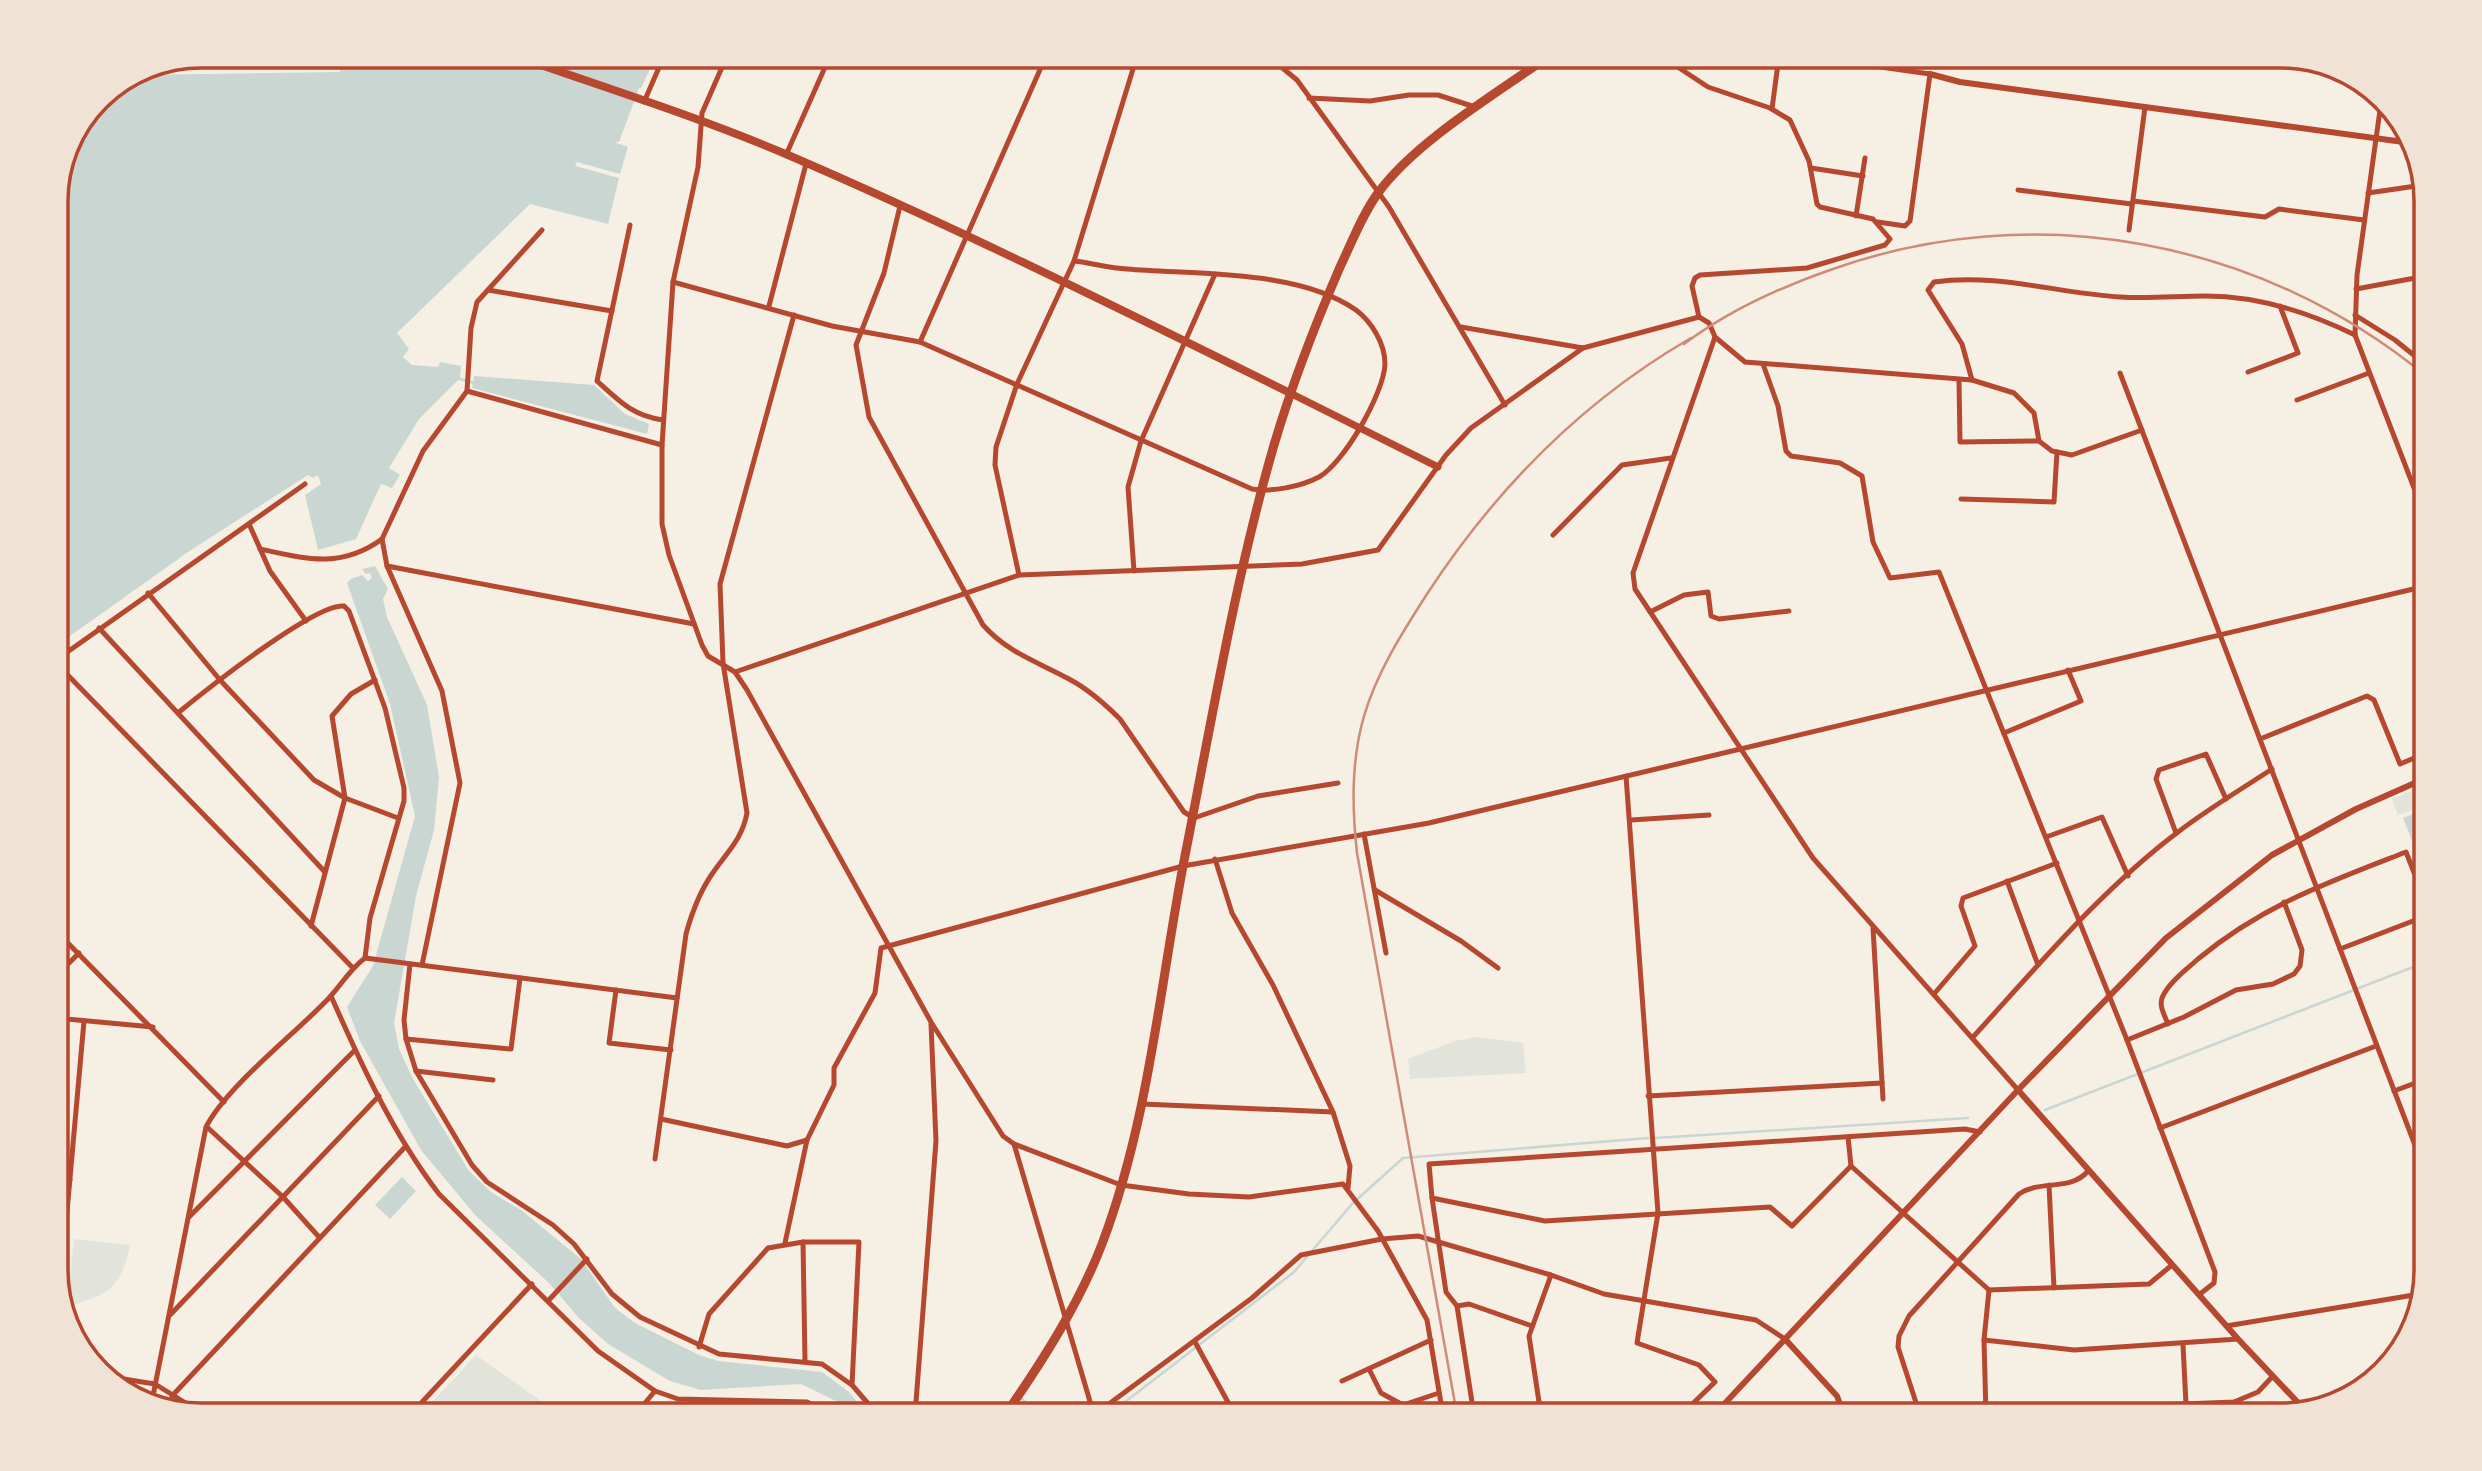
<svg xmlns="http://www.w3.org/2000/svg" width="2482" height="1471" viewBox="0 0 2482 1471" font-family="Inter,sans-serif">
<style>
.green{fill:#e2e4dc}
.water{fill:#c9d6d2}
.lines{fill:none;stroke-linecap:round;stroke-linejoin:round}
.stream{stroke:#c9d6d2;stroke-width:2.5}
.minor{stroke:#b5482f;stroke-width:5}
.tertiary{stroke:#b5482f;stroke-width:6}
.secondary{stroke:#b5482f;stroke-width:7}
.primary{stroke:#b5482f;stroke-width:8}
.trunk{stroke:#b5482f;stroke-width:9}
.rail{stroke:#cf8b77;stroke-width:2.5}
.rim{fill:none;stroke:#b5482f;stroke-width:3.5}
</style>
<rect width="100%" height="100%" fill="#f6efe4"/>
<!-- green -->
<g class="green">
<path d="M2426 785V805L2398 815 2392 799Z"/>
<path d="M1477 1037 1523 1043 1526 1073 1410 1079 1408 1059 1455 1041Z"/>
<path d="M74 1239 130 1245C120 1291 109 1293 67 1307Z"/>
<path d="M476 1355 561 1415H420Z"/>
</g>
<!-- water -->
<g class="water">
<path d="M348 56H656L641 88H639L619 142H614L628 147 620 174 577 162 575 166 619 178 608 224 530 204 397 333 409 349 403 357 412 365 438 367 440 362 461 366 460 378 419 419 389 468 400 475 392 488 381 484 356 539 318 550 305 495 321 484 318 475 313 478 308 475 188 552 56 646V193L71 138 99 98 135 75 339 72Z"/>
<path d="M474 376 594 385 625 414 649 424 647 434 472 388Z"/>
<path d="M375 566 388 589 383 599 387 617 427 705 439 777 434 830 416 896 394 1023 399 1049 413 1079 469 1171 491 1192 521 1210 581 1259 615 1308 635 1323 699 1355 718 1361 822 1372 849 1392 868 1415H851L838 1402 801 1384 701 1390 670 1381 608 1344 578 1317 549 1283 476 1216 421 1150 360 1041 347 1007 373 966 415 816 390 704 347 583 351 579 362 575 368 581 372 578 370 573 366 574 362 569Z"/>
<path d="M2426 809V876L2403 818Z"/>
<path d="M402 1177 416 1191 390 1219 375 1205Z"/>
</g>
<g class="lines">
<!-- stream -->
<g class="stream">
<path d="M457 378 474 383"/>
<path d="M2045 1110 2426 962"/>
<path d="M1655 1138 1968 1118"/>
<path d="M1021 1398 1039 1415"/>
<path d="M994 1415 1004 1402"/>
<path d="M1108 1415 1294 1272 1352 1204 1403 1158 1648 1138"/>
</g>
<!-- minor -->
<g class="minor">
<path d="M727 56 702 113 698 167 673 282 662 445V524L669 555 702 645 708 656 735 672 747 690 931 1022 1003 1136 1014 1144 1121 1185 1189 1194 1249 1197 1343 1184 1378 1231 1427 1320 1443 1415"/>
<path d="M1268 56 1297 80 1389 207 1505 405"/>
<path d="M1661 56 1708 87 1770 108 1790 120 1809 161 1817 204 1820 207 1873 219 1890 239 1885 245 1807 268 1700 275 1695 278 1692 286 1699 317"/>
<path d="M1803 56 1930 74 1910 221 1905 226 1878 222"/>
<path d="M1309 98 1370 101 1409 95H1438L1475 107"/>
<path d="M644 102 664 56"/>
<path d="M2381 103 2357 275 2355 335 2426 519"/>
<path d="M1772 109 1779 56"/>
<path d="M786 155 830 56"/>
<path d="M1811 168 1863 176"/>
<path d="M2018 190 2132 204"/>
<path d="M2368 193 2423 185"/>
<path d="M2133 201 2265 217 2279 209 2364 220"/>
<path d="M900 206 884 273 856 345 869 417 983 625C1008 653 1038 662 1069 679 1088 689 1106 705 1120 719L1184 812 1194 818 1258 796 1338 783"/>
<path d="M1856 216 1865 158"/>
<path d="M630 225 597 381C619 401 633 416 663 420"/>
<path d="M2129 230 2145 107"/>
<path d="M673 282 832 326 920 342 1252 489C1272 492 1300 487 1319 477 1344 463 1384 393 1385 364 1385 344 1372 322 1356 310 1298 269 1195 275 1127 269 1109 268 1092 263 1074 261"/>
<path d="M2356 289 2426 276"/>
<path d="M488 290 612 311"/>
<path d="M769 306 806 164"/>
<path d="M2355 315 2395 340 2426 365"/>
<path d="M1461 327 1583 348 1699 317 1709 323 1715 337 1633 573 1635 589 1813 858 2018 1090"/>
<path d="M1715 337 1745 362 1972 380 2014 393 2034 413 2039 441 2052 451 2072 455 2142 430"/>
<path d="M920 342 1046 56"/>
<path d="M1763 364 1778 406 1786 451 1791 456 1840 463 1862 476 1873 542 1890 578 1939 572 2127 1040 2215 1272 2214 1283 2200 1294"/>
<path d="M2248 372 2298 353 2280 306"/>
<path d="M2120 373 2426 1174"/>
<path d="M1959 380 1960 442 2039 441"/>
<path d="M1972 380 1962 344 1928 290 1934 282C1997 273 2057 293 2120 297 2148 299 2177 296 2206 296 2258 296 2308 312 2355 335"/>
<path d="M467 391 662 445"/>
<path d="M2297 400 2369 373"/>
<path d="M1961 499 2054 502 2057 452"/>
<path d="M249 524 270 571 306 621"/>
<path d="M1553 535 1622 465 1671 458"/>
<path d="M260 549C306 559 341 569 382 539"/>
<path d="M387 566 694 624"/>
<path d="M1134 571 1128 487 1141 441 1215 274"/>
<path d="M1019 575 995 465 996 447 1017 384 1074 261 1137 56"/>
<path d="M148 593 220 680 314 780 345 798 398 818"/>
<path d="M1650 612 1684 595 1708 592 1711 616 1719 619 1789 611"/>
<path d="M99 628 324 871"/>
<path d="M56 660 305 484"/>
<path d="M56 663 352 967"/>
<path d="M2426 665 2423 669 2426 679"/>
<path d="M735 672 1019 575 1302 564 1378 550 1446 455 1471 428 1583 348"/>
<path d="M179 712C206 690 315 603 344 606L349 611 385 708 404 788V801L370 918 365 958"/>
<path d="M2004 733 2081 701 2068 670"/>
<path d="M2260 739 2367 696 2374 700 2400 764 2426 753"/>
<path d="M1626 776 1658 1213 1637 1343 1699 1365 1715 1382 1681 1415"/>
<path d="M1631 820 1709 815"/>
<path d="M2176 833 2156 779 2159 770 2206 754 2226 799"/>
<path d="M1364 834 1386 953"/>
<path d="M2046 837 2102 817 2128 876"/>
<path d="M1215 859 1232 913 1273 985 1333 1112 1350 1166 1348 1188"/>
<path d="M2007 881 2038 965"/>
<path d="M1375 890 1461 941 1498 968"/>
<path d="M311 926 345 798 332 716 351 694 375 680"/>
<path d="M1873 928 1883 1099"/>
<path d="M56 931 224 1102"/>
<path d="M2340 949 2426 916"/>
<path d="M410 964 404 1020 406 1039 416 1071 472 1165 487 1182 553 1225 574 1244 612 1294 640 1317 719 1354 822 1364 852 1385 878 1415"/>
<path d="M422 965 460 783 442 691 387 566 382 539 423 451 467 391 471 328 477 302 542 230"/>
<path d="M56 976 79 953"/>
<path d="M616 990 609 1043 671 1050"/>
<path d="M1934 994 1975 946 1961 906 1963 898 2057 863"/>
<path d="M331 996C361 1064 393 1134 439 1194L598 1351 655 1391 678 1399 807 1402 834 1415"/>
<path d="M56 1018 153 1027"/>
<path d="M2168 1024C2165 1016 2159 1007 2162 998 2168 983 2187 969 2198 959 2263 905 2329 882 2406 852L2426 903"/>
<path d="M1973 1037C2037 967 2101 890 2178 832 2208 809 2240 790 2272 769"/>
<path d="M406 1039 511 1049 520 978"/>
<path d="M2127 1040 2184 1017 2236 990 2273 984 2294 974 2300 966 2302 950 2284 902"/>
<path d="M416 1071 493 1080"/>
<path d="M2394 1091 2426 1079"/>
<path d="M1648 1096 1882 1083"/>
<path d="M1142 1104 1333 1112"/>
<path d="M661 1119 787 1146 807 1140"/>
<path d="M207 1127 283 1197 319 1237"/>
<path d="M2160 1128 2376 1046"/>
<path d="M1848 1137 1851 1166 1989 1290 2149 1284 2172 1265"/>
<path d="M1014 1144 1094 1415"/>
<path d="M655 1159 686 934C692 912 699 893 712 874 726 853 742 840 747 813L723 663 720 584 794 315"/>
<path d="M1851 1166 1792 1226 1770 1207 1545 1221 1432 1198 1429 1164 1965 1129 1980 1132"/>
<path d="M56 1179 70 1180"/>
<path d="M2049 1185 2054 1288"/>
<path d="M1432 1198 1446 1292 1457 1306 1474 1415"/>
<path d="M189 1217 355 1050"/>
<path d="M803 1242 805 1361"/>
<path d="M785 1243 807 1140 834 1085V1068L875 993 881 948 1183 866 1429 823 2426 586"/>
<path d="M60 1290 84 1021"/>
<path d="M548 1301 587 1259"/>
<path d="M1457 1306 1469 1304 1532 1326"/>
<path d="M171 1314 379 1096"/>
<path d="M2226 1326 2420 1294"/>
<path d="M1984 1340 2074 1350 2238 1339"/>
<path d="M1195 1342 1235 1415"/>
<path d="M2183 1345 2186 1404"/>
<path d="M699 1347 709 1314 768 1248 803 1242H859L852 1385"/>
<path d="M1369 1369 1381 1393 1403 1405 1406 1415"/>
<path d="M111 1377 155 1384 205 1415"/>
<path d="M1342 1381 1431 1340"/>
<path d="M172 1396 405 1147"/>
<path d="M152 1401 206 1127C227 1086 295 1034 329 998 342 984 350 969 365 958L677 998"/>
<path d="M2234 1402V1415"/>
<path d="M1403 1405 1439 1393"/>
<path d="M1985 1412 2234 1402 2258 1392 2272 1377"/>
<path d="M410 1415 532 1284"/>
<path d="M635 1415 655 1391"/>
<path d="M915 1415 936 1141 931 1024"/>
<path d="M1094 1415 1252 1298 1301 1255 1382 1239 1418 1236 1551 1275 1604 1294 1756 1320 1785 1339"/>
<path d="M1541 1415 1529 1336 1551 1275"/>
<path d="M1745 1415 1748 1412 1751 1415"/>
<path d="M1920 1415 1898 1347 1899 1336 1909 1316 2019 1194C2042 1179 2070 1192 2088 1171"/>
<path d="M1986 1415 1984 1340 1989 1290"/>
</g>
<!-- tertiary -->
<g class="tertiary">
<path d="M1930 74 1960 82 2411 143"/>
<path d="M2018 1090 2238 1339 2304 1409"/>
<path d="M1785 1339 1837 1396 1844 1415"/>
<path d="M1714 1415 2018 1090 2166 938 2272 855 2356 809 2426 778"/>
</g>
<!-- secondary -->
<path class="secondary" d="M1290 393 1438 467"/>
<!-- primary -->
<path class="primary" d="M515 56C606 88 699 117 788 155 958 228 1124 311 1290 393"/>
<!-- trunk -->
<path class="trunk" d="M1005 1415C1042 1362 1079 1304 1102 1244 1148 1123 1159 993 1183 866 1211 725 1234 583 1274 445 1292 384 1315 325 1340 267 1352 242 1362 215 1378 193 1416 141 1496 94 1549 56"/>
<!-- rail -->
<g class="rail">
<path d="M1684 344C1728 311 1778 288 1830 270 2033 197 2260 239 2426 376"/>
<path d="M1457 1415 1357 853C1352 807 1351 761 1364 716 1377 672 1402 633 1427 594 1495 490 1582 401 1691 338"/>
</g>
</g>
<!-- crop -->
<path d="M0 0H2482V1471H0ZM201 68H2281A133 133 0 0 1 2414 201V1270A133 133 0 0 1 2281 1403H201A133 133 0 0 1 68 1270V201A133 133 0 0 1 201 68Z" fill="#f1e2d6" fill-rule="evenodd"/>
<path class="rim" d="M201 68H2281A133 133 0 0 1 2414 201V1270A133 133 0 0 1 2281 1403H201A133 133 0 0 1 68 1270V201A133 133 0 0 1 201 68Z"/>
</svg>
